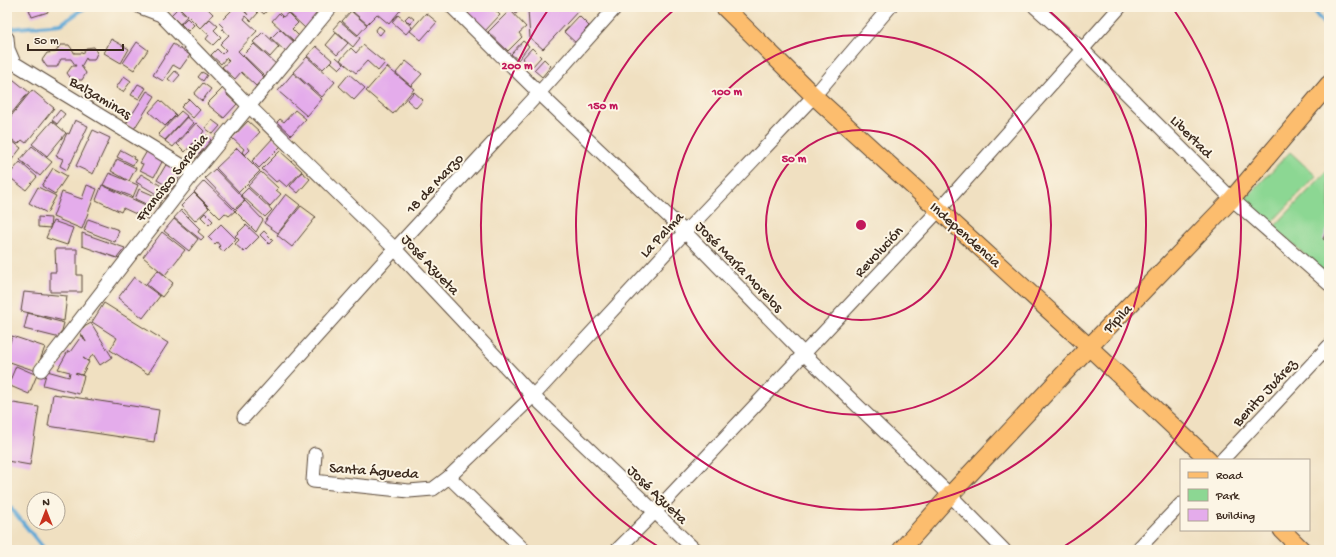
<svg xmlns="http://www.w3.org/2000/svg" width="1336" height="557" viewBox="0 0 1336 557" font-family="'Gochi Hand',sans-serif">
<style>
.green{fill:#8cd793;stroke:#648058}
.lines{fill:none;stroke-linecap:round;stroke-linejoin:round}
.stream{stroke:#5ea8d6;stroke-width:4}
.building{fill:#e4aceb}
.minor-casing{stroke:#564536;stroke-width:15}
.major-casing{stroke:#564536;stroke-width:19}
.minor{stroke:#fff;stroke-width:13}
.major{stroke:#fcbd6e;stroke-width:17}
.ring{fill:none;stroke:#c2185b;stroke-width:2}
.labels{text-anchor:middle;stroke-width:4;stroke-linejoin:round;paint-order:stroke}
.street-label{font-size:15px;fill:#3b2a1e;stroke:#fcf5e5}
.centre{fill:#c2185b;stroke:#fcf5e5;stroke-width:2}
.ring-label{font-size:12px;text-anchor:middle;font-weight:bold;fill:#c2185b;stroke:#fcf5e5;stroke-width:4;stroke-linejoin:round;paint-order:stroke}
</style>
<rect width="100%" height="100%" fill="#fcf5e5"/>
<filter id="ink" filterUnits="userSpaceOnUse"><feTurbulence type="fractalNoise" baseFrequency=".025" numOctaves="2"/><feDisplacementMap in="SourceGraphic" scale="8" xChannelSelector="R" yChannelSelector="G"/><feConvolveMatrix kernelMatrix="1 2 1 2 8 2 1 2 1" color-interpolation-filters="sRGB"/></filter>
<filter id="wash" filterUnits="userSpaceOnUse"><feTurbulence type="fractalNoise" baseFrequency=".012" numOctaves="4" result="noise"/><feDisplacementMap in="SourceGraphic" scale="16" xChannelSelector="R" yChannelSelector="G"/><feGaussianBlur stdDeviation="0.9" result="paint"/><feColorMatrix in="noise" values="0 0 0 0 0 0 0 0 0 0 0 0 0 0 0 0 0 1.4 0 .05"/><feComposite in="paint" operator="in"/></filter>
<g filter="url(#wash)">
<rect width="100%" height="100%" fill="#f0e0c1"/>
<!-- green -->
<g class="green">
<path d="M1290 152 1316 176 1270 224 1244 200Z"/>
<path d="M1329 169V277L1274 227Z"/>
</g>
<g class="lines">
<!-- stream -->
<g class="stream">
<path d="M1311 7 1323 23 1329 27"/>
<path d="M7 29 61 24 86 7"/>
<path d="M7 300 10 308 7 311"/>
<path d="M7 507 11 508 45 550"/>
</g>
</g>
<g id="blocks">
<!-- building -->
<g class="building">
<path d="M28 7H46L48 12 32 17Z"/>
<path d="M179 7H196L195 9 197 7H206L213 14 200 28Z"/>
<path d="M235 7H240L248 15 242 7H255L254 9 258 13 251 21 246 16 244 19 257 31 238 51 264 77 256 86 241 72 235 79 222 67 229 61 226 58 221 64 211 55 217 49 222 54 226 50 220 44 229 35 222 29 224 28 219 23Z"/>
<path d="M256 7H270L264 14Z"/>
<path d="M289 7H312L319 13 305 28 286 10Z"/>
<path d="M358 7H403L389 24 377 14 367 24 353 12Z"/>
<path d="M474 7H500L496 11 500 15 485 31 467 14Z"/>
<path d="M508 7H522L516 14Z"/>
<path d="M530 7H576L579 10 543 49 530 38 528 10Z"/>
<path d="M178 8 187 16 180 24 171 15Z"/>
<path d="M510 10 526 27 519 33 522 37 508 51 488 32Z"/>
<path d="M351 11 367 25 358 35 342 21Z"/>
<path d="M279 13 283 17 288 13 298 23 292 29 299 36 294 41 272 21Z"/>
<path d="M426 13 437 22 421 40 410 31Z"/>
<path d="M398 15 412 27 406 34 392 22Z"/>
<path d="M409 15 414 19 410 24 405 19Z"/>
<path d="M579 16 589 26 584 31 587 34 577 44 564 32Z"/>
<path d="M187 18 194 25 188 31 181 24Z"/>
<path d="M210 19 218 26 214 30 221 37 213 45 206 39 209 35 201 28Z"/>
<path d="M340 21 360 38 353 47 333 29Z"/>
<path d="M379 26 384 30 380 35 375 31Z"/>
<path d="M280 29 296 44 287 53 271 38Z"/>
<path d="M263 32 279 47 270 57 253 42Z"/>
<path d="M336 33 348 43 337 55 326 45Z"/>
<path d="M111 39 129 49 121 63 104 53Z"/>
<path d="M523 41 529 46 518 60 511 54Z"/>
<path d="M137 42 148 50 134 70 123 63Z"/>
<path d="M173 44 190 55 180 69 173 65 163 81 153 75Z"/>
<path d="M254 44 277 65 266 77 243 55Z"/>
<path d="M60 45H69L74 52V53H82L83 54 86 48 94 47 97 53 94 60H87L86 58 82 65 81 66 86 73 82 80H72L67 73 72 66H76L71 59H61L57 67H47L42 60 47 53 56 52Z"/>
<path d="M363 45 385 63 378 71 367 61 356 73 340 60 351 48 356 53Z"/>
<path d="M316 46 332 60 323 69 307 56Z"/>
<path d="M532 48 541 57 532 67 522 59Z"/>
<path d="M307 57 335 82 322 97 293 72Z"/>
<path d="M336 57 344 64 339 69 331 62Z"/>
<path d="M544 59 551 66 542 77 534 70Z"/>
<path d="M406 61 422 74 411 86 396 73Z"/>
<path d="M387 67 414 89 393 114 366 91Z"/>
<path d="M175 71 180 75 173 83 168 79Z"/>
<path d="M202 72 207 75 203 81 198 77Z"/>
<path d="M293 73 322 99 307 116 278 91Z"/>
<path d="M349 74 365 88 354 100 339 86Z"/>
<path d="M9 76 29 92 7 119V78Z"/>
<path d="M124 76 131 81 123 92 116 88Z"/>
<path d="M203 83 211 89 202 101 194 94Z"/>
<path d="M138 84 146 88 139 99 131 95Z"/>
<path d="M224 87 229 92 227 95 237 104 224 118 207 104Z"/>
<path d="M32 90 54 108 26 143 22 140 18 144 7 136V121Z"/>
<path d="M147 91 155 96 134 129 126 124Z"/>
<path d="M414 92 423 100 416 108 407 100Z"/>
<path d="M189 99 200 110 193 118 181 107Z"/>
<path d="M160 100 176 115 165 126 149 112Z"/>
<path d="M60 110 65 114 57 124 52 120Z"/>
<path d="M295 110 306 119 291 135 277 122 280 119 284 122Z"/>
<path d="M181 111 187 116 165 140 158 135Z"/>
<path d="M187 117 194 123 173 147 165 141Z"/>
<path d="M75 120 88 126 71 163H70L67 170 60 166 63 159 56 156 67 133 69 134Z"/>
<path d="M212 120 220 126 213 134 205 128Z"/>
<path d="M52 121 66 133 47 156 32 144Z"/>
<path d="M248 121 260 132 247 146 250 150 245 155 242 152 244 149 232 138Z"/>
<path d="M196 123 204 131 202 134 205 137 206 135 211 140 195 159 189 154 192 151 189 149 194 142 185 152 177 144Z"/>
<path d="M93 130 110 138 93 174 76 166Z"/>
<path d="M7 137 21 148 7 166Z"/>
<path d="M273 138 281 146 259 168 252 161Z"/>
<path d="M32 146 52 162 40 176 20 160Z"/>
<path d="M237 148 260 171 239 192 216 168Z"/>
<path d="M121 150 134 157 133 159 136 160 133 165 117 157Z"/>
<path d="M147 151 163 160 154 177 140 170 143 164 140 163Z"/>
<path d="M280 151 302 171 287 187 279 180 276 182 262 169Z"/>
<path d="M117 159 136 168 129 181 111 171Z"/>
<path d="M20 162 37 177 26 190 8 176Z"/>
<path d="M167 163 182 173 172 189 157 180Z"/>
<path d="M53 168 67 176 55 194 42 186Z"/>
<path d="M215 169 245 200 235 209 205 178Z"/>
<path d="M261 172 278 188 276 190 281 194 270 206 248 186Z"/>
<path d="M302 172 310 179 298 193 290 186Z"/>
<path d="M109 173 138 185 133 197 103 185Z"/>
<path d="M141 174 170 191 165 199 136 182Z"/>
<path d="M204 181 235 211 229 216 225 213 220 218 194 192Z"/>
<path d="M87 185 97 189 82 229 53 217 62 192 82 199Z"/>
<path d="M102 185 152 208 147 219 123 208 121 212 96 200Z"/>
<path d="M38 187 56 196 47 213 29 203Z"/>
<path d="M248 188 272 210 265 217 241 195Z"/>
<path d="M139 189 162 199 157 209 135 199Z"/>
<path d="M194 193 209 208 195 221 181 206Z"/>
<path d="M286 194 300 205 278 233 264 223Z"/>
<path d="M245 201 263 220 256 232 235 211Z"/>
<path d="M301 206 316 217 292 247 277 235Z"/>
<path d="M181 210 200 229 198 232 204 237 201 240 174 218Z"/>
<path d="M205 213 213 221 209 225 201 217Z"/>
<path d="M38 217 51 218 50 228 38 227Z"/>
<path d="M88 219 119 230 115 242 84 230Z"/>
<path d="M174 219 198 239 189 251 164 231Z"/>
<path d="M53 221 73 228 67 245 46 238Z"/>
<path d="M221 224 236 239 223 252 219 247 220 246 217 242 215 244 208 237Z"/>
<path d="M246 225 259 237 244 252 235 244 239 240 235 236Z"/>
<path d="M1329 226V243L1323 239Z"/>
<path d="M264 231 273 240 269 244 260 235Z"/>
<path d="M162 232 185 250 165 275 143 257Z"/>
<path d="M82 233 125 248 117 258 82 246Z"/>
<path d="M55 249H77V275H82V292H50V272H56Z"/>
<path d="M158 270 173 283 162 297 146 284Z"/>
<path d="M134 277 160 296 143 318 118 298Z"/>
<path d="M24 292 67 296 64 321 21 311Z"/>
<path d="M104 303 168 343 148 374 110 350 117 338 92 322Z"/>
<path d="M28 313 64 323 60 338 24 329Z"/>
<path d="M91 323 112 357 100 365 93 354 88 361 83 358 89 362 82 375 75 373 84 376 79 394 43 385 47 371 69 377 70 372 58 369 68 351 70 352 82 335 86 342 79 330Z"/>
<path d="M12 336 45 347 36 371 7 361V352Z"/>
<path d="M16 366 37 375 29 394 8 385Z"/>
<path d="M53 394 159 410 154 442 48 426Z"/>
<path d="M7 402 39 407 30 465 7 461Z"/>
</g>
</g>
</g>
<g filter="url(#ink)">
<use href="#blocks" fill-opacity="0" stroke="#564536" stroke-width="1"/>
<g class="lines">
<!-- minor casing -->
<g class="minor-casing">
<g id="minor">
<path d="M140 7 161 15 249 106 395 249 533 396 695 550"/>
<path d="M452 7 539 93 685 232 803 353 950 495 1004 550"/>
<path d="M1035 7 1082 49 1232 199 1329 284"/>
<path d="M7 38 8 49 14 63 194 173"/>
<path d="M41 370 194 173 331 7"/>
<path d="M244 417 395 249 539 93 616 7"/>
<path d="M315 454 313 481 409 491 433 489 449 477 533 396 685 232 814 96 890 7"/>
<path d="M1222 460 1329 346"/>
<path d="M449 477 524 550"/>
<path d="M617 550 654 513 939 210 1120 7"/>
<path d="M1137 550 1181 504"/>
</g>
</g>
<!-- major casing -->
<g class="major-casing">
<g id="major">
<path d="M724 7 814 96 1089 347 1209 460"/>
<path d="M1282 530 1302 550"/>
<path d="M901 550 950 495 1089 347 1232 199 1329 84"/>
</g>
</g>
<!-- minor -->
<use href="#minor" class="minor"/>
<!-- major -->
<use href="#major" class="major"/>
</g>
</g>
<!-- distance rings -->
<g class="ring">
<circle cx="861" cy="225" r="95"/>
<circle cx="861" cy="225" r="190"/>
<path d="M1046 8A285 285 0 1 1 676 8"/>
<path d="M662 549A380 380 0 0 1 550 7M1172 7A380 380 0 0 1 1060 549"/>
</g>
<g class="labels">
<!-- street labels -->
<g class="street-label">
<text transform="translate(101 97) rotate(31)" y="5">Balzaminas</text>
<text transform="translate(1192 136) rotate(45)" y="5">Libertad</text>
<text transform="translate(171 177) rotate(-52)" y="5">Francisco Sarabia</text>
<text transform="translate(434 183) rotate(-47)" y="5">18 de Marzo</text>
<text transform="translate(661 234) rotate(-47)" y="5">La Palma</text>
<text transform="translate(966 234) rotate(42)" y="5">Independencia</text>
<text transform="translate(878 251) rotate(-47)" y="5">Revolución</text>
<text transform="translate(431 264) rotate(47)" y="5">José Azueta</text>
<text transform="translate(740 266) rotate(46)" y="5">José María Morelos</text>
<text transform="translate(1117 318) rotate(-46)" y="5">Pípila</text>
<text transform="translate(1264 392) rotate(-47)" y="5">Benito Juárez</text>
<text transform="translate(374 470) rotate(4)" y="5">Santa Águeda</text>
<text transform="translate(658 494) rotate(44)" y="5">José Azueta</text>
</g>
</g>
<circle cx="861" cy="225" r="6" class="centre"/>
<g class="ring-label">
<text x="517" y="69">200 m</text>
<text x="727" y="95">100 m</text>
<text x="603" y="109">150 m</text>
<text x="794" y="162">50 m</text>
</g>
<!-- margin -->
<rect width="1336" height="557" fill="none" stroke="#fcf5e5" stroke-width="24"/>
<!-- legend -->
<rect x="1180" y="459" width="130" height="72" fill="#fcf5e5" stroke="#afa495"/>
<rect x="1188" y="472" width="20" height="6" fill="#fcbd6e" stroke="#afa495"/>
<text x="1216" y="479" font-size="12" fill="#3b2a1e">Road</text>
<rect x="1188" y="489" width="20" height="12" fill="#8cd793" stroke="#afa495"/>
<text x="1216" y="499" font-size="12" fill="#3b2a1e">Park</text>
<rect x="1188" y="509" width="20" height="12" fill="#e4aceb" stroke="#afa495"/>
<text x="1216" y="519" font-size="12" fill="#3b2a1e">Building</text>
<!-- north arrow -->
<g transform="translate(46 511)"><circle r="19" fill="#fcf5e5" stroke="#afa495"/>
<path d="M0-3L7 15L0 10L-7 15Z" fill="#c8321e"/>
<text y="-6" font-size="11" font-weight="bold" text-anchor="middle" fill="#3b2a1e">N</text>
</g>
<!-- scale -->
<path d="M28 44v6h95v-6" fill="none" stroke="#3b2a1e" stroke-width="2"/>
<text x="34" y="44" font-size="12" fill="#3b2a1e" stroke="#fcf5e5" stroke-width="3" paint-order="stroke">50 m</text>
</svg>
